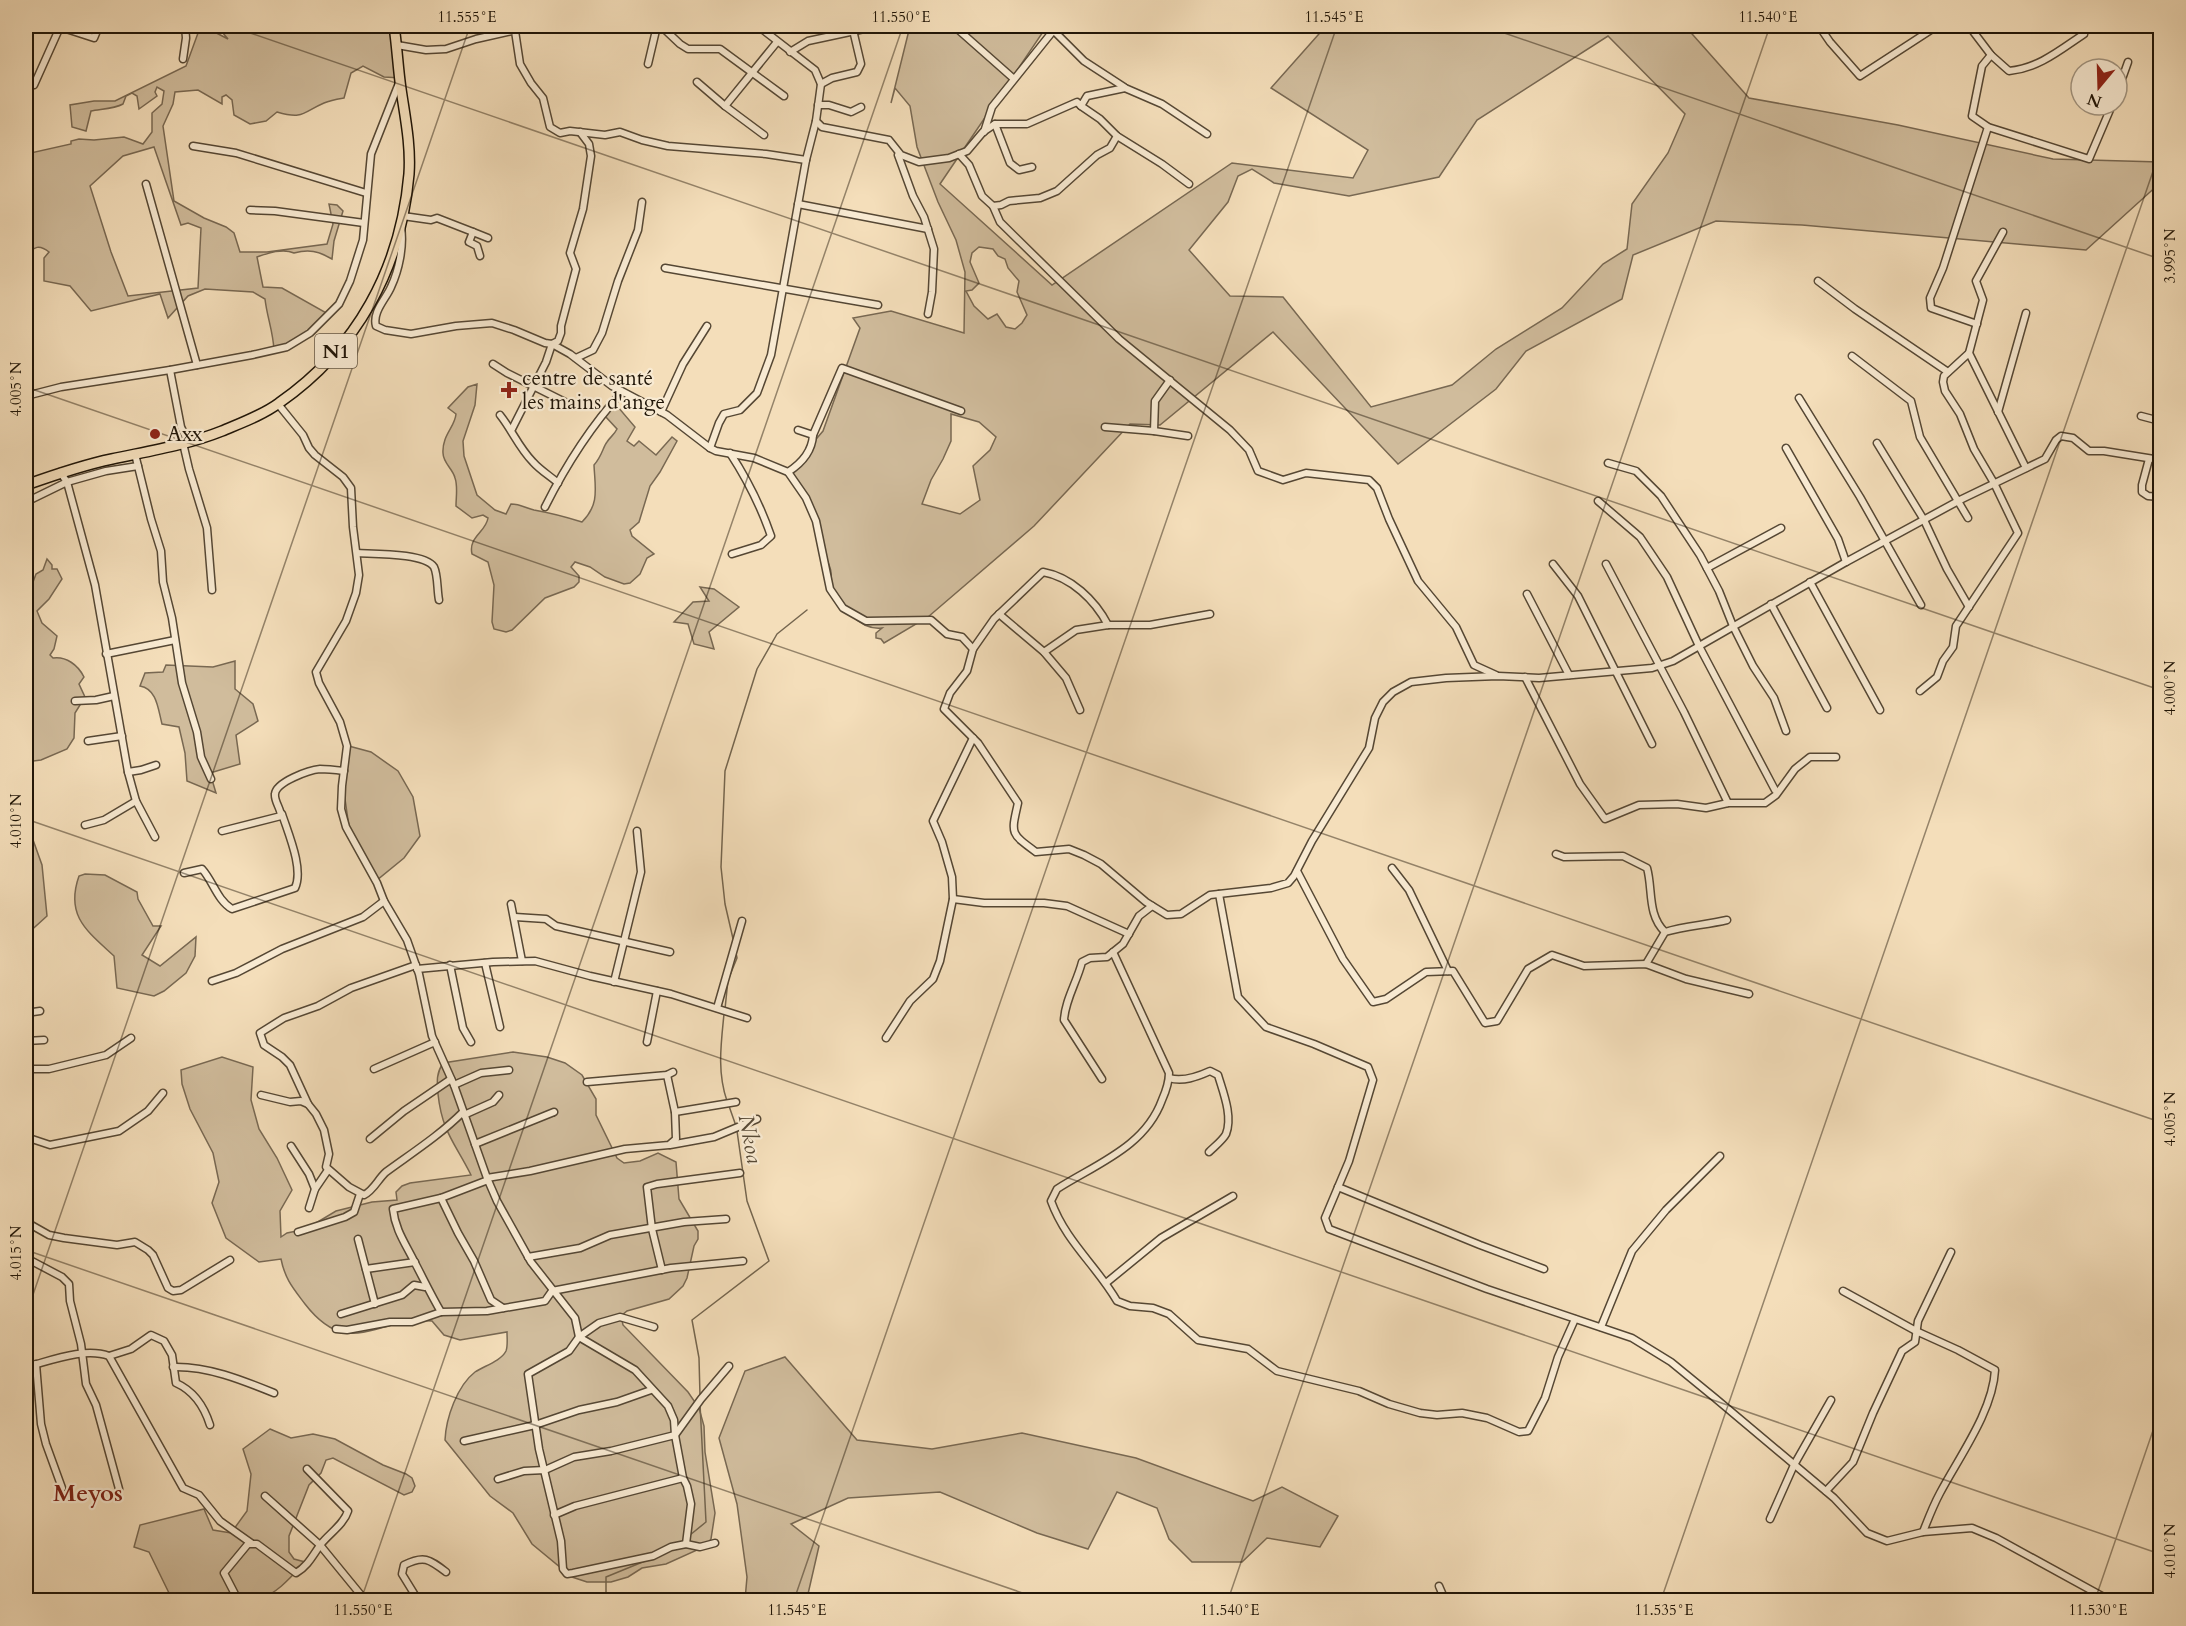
<svg xmlns="http://www.w3.org/2000/svg" width="2186" height="1626" viewBox="0 0 2186 1626" font-family="Cardo,serif">
<style>
.green{fill:#d0bc9c;stroke:#786852;stroke-width:1.5;fill-rule:evenodd}
.lines{fill:none;stroke-linecap:round;stroke-linejoin:round}
.stream{stroke:#74654e;stroke-width:1.5}
.minor-casing{stroke:#554734;stroke-width:9}
.highway-casing{stroke:#201507;stroke-width:12}
.minor{stroke:#f8ead2;stroke-width:6}
.highway{stroke:#f4deba;stroke-width:9}
.ticks{fill:none;stroke:#201507;stroke-width:1.5;stroke-opacity:0.45}
.poi-dot{fill:#8f2418;stroke:#f8ead2;stroke-width:2}
.labels{text-anchor:middle;stroke-width:4.5;stroke-linejoin:round;paint-order:stroke}
.shield{fill:#f8ead2;stroke:#615544;stroke-width:1.5}
.shield-label{font-size:20px;font-weight:bold;fill:#201507}
.poi-label{font-size:21px;fill:#201507;stroke:#f8ead2;text-anchor:start}
.water-label{font-size:22px;font-style:italic;fill:#584a36;stroke:#f8ead2}
.quarter-label{font-size:24px;font-weight:bold;fill:#7a1f14;stroke:#f8ead2}
.neatline{fill:none;stroke:#201507;stroke-width:2}
.ticks-label{font-size:15px;text-anchor:middle;fill:#201507}
</style>
<rect width="100%" height="100%" fill="#f4deba"/>
<filter id="stains"><feTurbulence type="fractalNoise" baseFrequency=".00333" numOctaves="4"/><feColorMatrix values="0 0 0 0 .2 0 0 0 0 .09 0 0 0 0 .02 0 0 0 .5 -.17"/></filter>
<radialGradient id="worn" r=".72"><stop offset=".6" stop-color="#630" stop-opacity="0"/><stop offset="1" stop-color="#630" stop-opacity=".3"/></radialGradient>
<!-- green -->
<g class="green">
<path d="M203 26 228 39 217 26H394L401 78 384 77 363 66 351 73 344 98C338 99 331 100 324 103 303 112 304 120 277 112L266 121 250 124 234 115 232 100 226 95 222 97V104L198 90 175 92 173 104 163 126 174 201 204 218 226 227 234 233 240 252H267L327 244 333 224 329 204 337 205 343 211 334 241 332 259C318 251 309 249 294 253 283 248 268 253 257 257L263 287 282 288 330 315C311 328 295 343 274 350 273 331 267 317 265 299L253 292 205 289 188 296 168 318 160 294 91 311 70 286 44 281V258L49 252C39 244 35 247 26 254V154L71 144V141L79 139 94 140 124 137 143 144 152 132V113L162 104 164 91 157 87 155 92 157 96 139 109 137 96 132 93 126 96 123 104C114 109 101 109 91 111L86 131 72 127 70 105 94 101H115L186 66 198 33ZM154 147 181 225 188 223 201 228 198 288 128 296 111 252 90 186 123 156Z"/>
<path d="M910 26H1047L940 184 1052 285 1232 163 1353 178 1368 150 1271 88 1326 26H1685L1749 98 1898 125 2053 159 2160 162V183L2086 250 1802 225 1716 221 1633 255 1622 299 1526 351 1496 389 1398 464 1273 332 1160 425 1130 424 1034 526 928 617 884 643 881 639 876 638V633L882 628C859 631 838 603 831 583 830 578 832 579 831 573 831 565 824 555 820 546L823 538 808 497 787 473 823 431 860 328 853 318 891 311 964 333 965 272 956 240 938 202 917 147 910 106 895 88 891 103ZM1608 36 1685 114 1668 153 1632 204 1627 249 1603 264 1562 308 1496 349 1452 385 1371 407 1283 297 1230 296 1189 250 1228 202 1238 176 1252 169 1274 183 1349 196 1439 177 1477 120ZM979 247 993 249 998 256 1005 259 1008 268 1019 281 1017 292 1027 315 1022 323 1015 329 1006 327 997 314 988 319 974 306 966 291 972 290 979 283 970 262 972 253ZM951 414 979 422 996 437 990 450 973 466 980 500 960 514 922 504 931 480 943 459 951 441Z"/>
<path d="M477 384 475 405 463 441 464 456 477 495 495 510 506 514 511 504C520 504 526 508 534 510 551 513 566 517 582 522 600 504 595 488 594 465 602 456 603 447 607 442 611 436 614 435 617 429L605 416 607 410 618 407 635 427 627 441 634 446 639 441 656 455 672 437 677 441 660 472 650 486 639 522 630 530 632 536 654 554 647 558 640 574 630 583 624 584 605 577 590 567 575 562 571 567 579 576V582L574 587 545 598 512 630 506 632 494 629 492 622 494 585 488 562 472 554C468 537 486 532 488 518L483 515 472 518 456 506C456 497 458 486 455 478 453 469 443 463 443 453 442 435 455 427 456 414L448 408 468 387Z"/>
<path d="M47 559 52 565V569H57L62 579 49 599 37 611 42 623 57 636 54 649 50 655 53 658C66 656 78 665 84 677L79 684 85 697 75 713 74 738 67 749 41 760 26 762V580L33 582 36 574 43 570Z"/>
<path d="M700 587 714 589 739 607 709 632 714 649 694 644 688 624 674 622 693 602 709 601Z"/>
<path d="M235 661V689L253 704 258 721 236 735 240 764 210 773 216 793 187 781 185 753 179 727 162 724C158 709 157 689 140 686L145 673 163 672 166 665 213 667Z"/>
<path d="M345 745 371 752 398 771 413 797 420 836 404 858 377 880 349 827 343 785Z"/>
<path d="M26 787 31 808 32 837 42 865 47 916 26 935Z"/>
<path d="M85 874 105 875 137 892 138 899 153 926H161L142 955 160 966 196 937 195 956 186 973 164 991 154 996 117 988 114 956C87 931 65 916 79 876Z"/>
<path d="M513 1052 547 1057 565 1063 582 1075 596 1099V1115L617 1158 624 1163 640 1161 658 1153 676 1162 679 1199 698 1231V1239L694 1246 687 1278 683 1286 669 1299 627 1311 621 1316 623 1325 688 1392 699 1408 704 1426 705 1452 715 1513 711 1539 706 1546 666 1564 642 1568 628 1577 611 1582H587L572 1577 532 1544 513 1513 490 1496 445 1440C446 1418 457 1386 475 1372 484 1366 501 1361 506 1351 508 1346 507 1338 507 1332L460 1340 444 1335 432 1321C378 1315 350 1362 305 1304 293 1288 285 1279 281 1259L259 1262 226 1238 212 1203 219 1182 213 1153 190 1109 182 1084 181 1070 222 1057 253 1067 251 1100 259 1129 277 1158 292 1190 280 1211 281 1237 287 1233 306 1229 336 1211 372 1202 397 1200 396 1192 402 1186 410 1183 471 1175C455 1143 442 1132 438 1094 437 1081 436 1074 443 1063Z"/>
<path d="M785 1357 857 1440 932 1449 1022 1433 1136 1458 1253 1501 1282 1487 1338 1516 1320 1547 1267 1538 1242 1562H1192L1169 1539 1157 1508 1117 1492 1088 1549 1037 1533 940 1492 848 1498 791 1524 819 1546 808 1594 801 1600H745L747 1577 737 1504 719 1438 745 1371Z"/>
<path d="M270 1429 291 1438 313 1434 335 1439 383 1465 406 1474 412 1478 415 1486 412 1492 404 1495 333 1458 326 1460 321 1473 309 1485 289 1536V1552L294 1559 305 1562C291 1577 278 1593 258 1600H177L170 1595 149 1552 134 1547 140 1525 204 1509 213 1530 231 1533 247 1511 251 1474 243 1449Z"/>
</g>
<g class="lines">
<!-- stream -->
<g class="stream">
<path d="M734 943 725 904 721 867 725 771 757 669 777 634 807 610"/>
<path d="M725 1009 728 980 737 958 736 953"/>
<path d="M724 1014C721 1044 717 1072 727 1101"/>
<path d="M729 1106 736 1126"/>
<path d="M700 1396 699 1358 692 1320 769 1261 747 1201 737 1131"/>
<path d="M690 1535 706 1522 700 1404"/>
<path d="M606 1600V1577L645 1561"/>
</g>
<!-- minor casing -->
<g class="minor-casing">
<g id="minor">
<path d="M661 26 680 44 688 49H720L784 96"/>
<path d="M758 26 815 70 821 84 816 121 822 127 889 140 901 155 919 162 949 158 967 151 983 132 995 124H1027L1077 102 1081 106 1087 96 1125 88 1162 104 1207 134"/>
<path d="M954 26 1014 79"/>
<path d="M1819 26 1830 42 1860 76 1937 26"/>
<path d="M1969 26 1991 55 1982 66 1972 116 1988 127 2089 159 2112 105"/>
<path d="M1053 30 1084 61 1124 87"/>
<path d="M515 31 520 64 531 83 543 98 550 127 560 133 570 131 605 135 620 132 642 140 668 146 766 154 806 160"/>
<path d="M397 45 426 50 446 49 476 39 534 26"/>
<path d="M790 52 808 41 878 26"/>
<path d="M1991 55 2009 71C2039 68 2060 50 2084 34"/>
<path d="M183 59 186 38 185 26"/>
<path d="M648 64 657 26"/>
<path d="M697 82 725 106 764 135"/>
<path d="M821 84 832 78 857 72 861 64 853 30"/>
<path d="M34 85 60 27 94 38 99 26"/>
<path d="M2117 93 2128 62"/>
<path d="M818 105H829L851 112 861 107"/>
<path d="M725 106 777 42"/>
<path d="M1081 106 1100 119 1117 136 1162 164 1189 184"/>
<path d="M995 124 1010 163 1019 170 1032 167"/>
<path d="M984 132 992 107 1057 26"/>
<path d="M193 146 236 153 366 193"/>
<path d="M959 154 969 165 982 196 993 206 1000 222 1119 339 1230 430 1249 450 1258 471 1283 480 1306 473 1369 480 1377 488 1389 519 1418 581 1456 627 1474 665 1496 675"/>
<path d="M898 155 913 196 924 217 934 249 932 292 928 314"/>
<path d="M146 184 197 365"/>
<path d="M798 204 928 229"/>
<path d="M993 206 1001 205 1009 201 1040 198 1057 191 1097 155 1110 148 1117 136"/>
<path d="M250 210 275 211 364 223"/>
<path d="M403 216 431 220 437 218 473 232 469 242 477 246 480 256"/>
<path d="M401 227C404 246 399 270 391 287 386 299 372 312 376 326L385 330 411 334 456 326 492 323 514 330 545 343 552 344 570 354 612 386 667 415 710 448 716 451 754 458 788 472 806 498 816 521 830 589 843 608 866 621 931 620 947 634 962 637 973 649 967 671 950 693 944 709 978 743 1018 803C1011 834 1010 833 1036 852L1069 849 1084 855 1101 864 1146 902 1167 915 1181 914 1210 895 1271 888 1288 883 1294 876 1312 841 1369 748 1375 718 1383 702 1393 692 1411 682 1446 678 1498 676 1539 678 1652 668 1673 661 1846 562 1962 499 2045 459 2056 440 2061 436 2073 438 2089 451H2104L2160 460"/>
<path d="M473 232 488 238"/>
<path d="M2003 232 1976 281 1983 300 1969 353 2026 468"/>
<path d="M665 268 878 305"/>
<path d="M1818 281 1855 309 1948 372"/>
<path d="M1977 324 1931 308 1930 298 1943 268 1988 127"/>
<path d="M1852 356 1911 401 1920 437 1968 518"/>
<path d="M576 358 593 350 602 333 618 281 638 230 642 202"/>
<path d="M493 364 507 373 565 402"/>
<path d="M170 370 181 427 188 442"/>
<path d="M26 396 61 387 170 370 252 355 287 347 310 333 339 304 350 281 363 240 371 154 399 83"/>
<path d="M1799 398 1860 497 1921 605"/>
<path d="M278 404 303 435 309 448 315 455 343 477 351 488 353 527 359 575 356 593 346 621 316 672 319 683 340 722 347 746 342 786 341 809 346 827 377 883 384 901 407 940 419 974 432 1036 454 1085 487 1178 497 1201 531 1262 575 1318 579 1337 635 1370 668 1406 674 1420 675 1435 683 1478 687 1486 691 1504 686 1544"/>
<path d="M661 412 683 364 707 326"/>
<path d="M1998 412 2026 313"/>
<path d="M500 415C512 430 519 448 533 462 540 470 550 476 558 483"/>
<path d="M2141 416 2160 421"/>
<path d="M1105 427 1154 431 1188 436"/>
<path d="M512 429 546 362 552 344 558 341 561 333V326L576 269 570 253 583 209 591 156 589 144 580 132"/>
<path d="M1154 431 1155 401 1170 380"/>
<path d="M813 435 842 368 961 411"/>
<path d="M183 443 189 469 207 528 212 590"/>
<path d="M1877 443 1924 520 1947 569 1969 607"/>
<path d="M710 448 719 423 724 414 740 410 757 393 771 355 806 160 816 121"/>
<path d="M1786 448 1838 539 1846 562"/>
<path d="M730 453C747 479 761 507 771 536L761 545 732 554"/>
<path d="M135 454 151 519 161 551 163 582 172 618 182 683 197 732 201 757 211 779"/>
<path d="M2149 459 2142 485V492L2148 496 2160 497"/>
<path d="M1608 463 1636 471 1661 496 1700 555 1719 591 1733 626 1753 666 1774 698 1786 731"/>
<path d="M60 472 67 482 95 585 128 772 136 801 155 837"/>
<path d="M788 472C802 463 812 452 813 435L798 430"/>
<path d="M1598 501 1640 537 1667 577 1699 646 1775 790"/>
<path d="M26 502 67 482 106 471 138 466"/>
<path d="M545 507C566 465 591 426 622 392"/>
<path d="M357 553C374 554 425 553 434 567 438 575 437 590 439 600"/>
<path d="M1553 564 1578 596 1652 744"/>
<path d="M1606 564 1684 712 1728 803"/>
<path d="M1707 568 1781 528"/>
<path d="M1810 582 1880 710"/>
<path d="M1527 594 1569 675"/>
<path d="M1771 604 1827 708"/>
<path d="M999 614 1044 652 1066 678 1080 710"/>
<path d="M973 649 994 619 1043 572C1071 577 1095 600 1108 625"/>
<path d="M1044 652 1076 630 1108 625H1150L1210 614"/>
<path d="M106 654 175 640"/>
<path d="M1525 677 1580 784 1605 819 1639 805 1677 804 1706 808 1728 803H1765L1776 795 1795 769 1810 757H1836"/>
<path d="M1920 691 1937 677 1943 661 1953 647 1956 626 2018 533 1994 483 1974 449 1960 414 1945 391 1943 382 1944 376 1969 353"/>
<path d="M75 701 96 700 114 696"/>
<path d="M88 741 122 736"/>
<path d="M128 772 141 770 156 765"/>
<path d="M85 825 104 820 136 801"/>
<path d="M222 831 281 816C281 809 274 801 275 794 276 782 309 770 320 769 327 769 336 770 344 771"/>
<path d="M1556 854 1564 857 1623 856 1647 868C1653 889 1647 915 1665 932 1685 926 1706 925 1727 920"/>
<path d="M1392 868 1409 890 1448 971"/>
<path d="M1297 871 1343 959 1373 1002 1386 999 1426 972 1453 971 1485 1023 1497 1021 1528 969 1552 955 1584 966 1646 964 1686 979 1749 994"/>
<path d="M184 873 202 869C213 881 217 900 232 909L295 888C304 869 288 833 282 814"/>
<path d="M1219 894 1238 997 1266 1027 1314 1044 1368 1067 1373 1080 1349 1161 1325 1218 1329 1229 1487 1289 1632 1338 1671 1362 1715 1398 1834 1498 1867 1533 1887 1541 1923 1532 1972 1528 1996 1538 2109 1600"/>
<path d="M953 899 984 903H1044L1067 906 1129 934"/>
<path d="M511 904 522 961"/>
<path d="M515 917 546 919 556 926 670 952"/>
<path d="M1113 952 1169 1073C1169 1083 1166 1091 1162 1100 1145 1147 1096 1164 1057 1189L1051 1201C1066 1242 1096 1265 1117 1301L1130 1306 1153 1308 1169 1314 1198 1340 1248 1349 1277 1371 1359 1391 1389 1404 1420 1413 1437 1415 1462 1413 1487 1418 1519 1432 1528 1431 1545 1398 1558 1357 1575 1319"/>
<path d="M485 963 500 1027"/>
<path d="M1646 964 1665 932"/>
<path d="M450 965 463 1028 471 1042"/>
<path d="M417 969 493 962 535 961 590 976 671 994 747 1018"/>
<path d="M212 981 236 973 282 949 363 917 384 901"/>
<path d="M614 982 641 872 637 831"/>
<path d="M717 1008 742 921"/>
<path d="M26 1013 40 1011"/>
<path d="M886 1038 910 1001 933 979 940 961 953 899 952 877 942 842 933 821 973 738"/>
<path d="M26 1041 44 1040"/>
<path d="M647 1042 657 991"/>
<path d="M26 1069H49L106 1055 131 1038"/>
<path d="M374 1069 435 1042"/>
<path d="M1169 1078C1183 1082 1197 1077 1210 1071L1218 1075C1223 1092 1233 1116 1226 1134 1223 1140 1214 1147 1209 1152"/>
<path d="M1102 1079 1064 1020C1065 1000 1077 982 1082 962L1090 958 1107 957 1123 944 1139 916 1152 906"/>
<path d="M587 1082 667 1075 673 1072"/>
<path d="M454 1085 481 1073 509 1070"/>
<path d="M261 1095 290 1102 301 1101 308 1104 316 1114 324 1130 329 1154 326 1167 349 1187 364 1195C374 1190 378 1179 386 1172 412 1153 440 1135 463 1112"/>
<path d="M308 1104 290 1065 282 1057 264 1045 260 1033 284 1018 318 1006 351 988 416 965"/>
<path d="M675 1112 736 1102"/>
<path d="M464 1115 493 1102 499 1095"/>
<path d="M26 1137 50 1145 119 1131 148 1111 163 1093"/>
<path d="M370 1139 404 1111 451 1079"/>
<path d="M475 1144 554 1112"/>
<path d="M670 1145 714 1137 757 1119"/>
<path d="M291 1146 309 1174 315 1189"/>
<path d="M487 1178 530 1171 625 1149 669 1145 676 1139 675 1112 667 1075"/>
<path d="M488 1180 441 1198 393 1209C395 1229 405 1243 414 1261 423 1278 431 1295 441 1312L487 1311 545 1301 552 1291 671 1268 743 1261"/>
<path d="M1338 1187 1480 1245 1544 1269"/>
<path d="M441 1198 458 1233 474 1261 491 1300 503 1308"/>
<path d="M309 1208 315 1189 328 1170"/>
<path d="M26 1222 49 1235 64 1238 117 1245 135 1242 148 1250 153 1255 168 1288 173 1291 181 1290 230 1260"/>
<path d="M298 1232 345 1217 354 1212 360 1194"/>
<path d="M358 1239 375 1304"/>
<path d="M528 1257 580 1248 610 1235 684 1222 726 1219"/>
<path d="M26 1258 62 1277 69 1284 70 1301 81 1344 86 1384 96 1405 119 1489"/>
<path d="M366 1269 415 1262"/>
<path d="M662 1270 652 1229 647 1187 657 1184 740 1173"/>
<path d="M1106 1283 1161 1238 1233 1196"/>
<path d="M1843 1291 1916 1331 1958 1350 1995 1370C1993 1411 1959 1457 1940 1493 1933 1506 1928 1519 1923 1532"/>
<path d="M341 1314 402 1295 414 1285 425 1287"/>
<path d="M654 1327 620 1317 599 1323 579 1337 569 1351 528 1374 539 1449 561 1541 563 1569 567 1574 573 1573 653 1556 671 1547 686 1544 700 1547 715 1543"/>
<path d="M1601 1327 1632 1251 1666 1210 1720 1156"/>
<path d="M336 1329 347 1330 390 1322H412L441 1312"/>
<path d="M109 1356 131 1349 151 1335 164 1341 172 1355 176 1383C194 1391 204 1406 210 1425"/>
<path d="M36 1364 41 1424 46 1444 62 1488"/>
<path d="M26 1367C50 1361 84 1347 109 1356L183 1488 199 1495 220 1521 251 1543"/>
<path d="M173 1367C208 1366 242 1380 274 1393"/>
<path d="M464 1441 535 1425 579 1410 617 1402 651 1390"/>
<path d="M498 1479 524 1471 545 1470 574 1457 611 1451 675 1435 701 1399 729 1366"/>
<path d="M1826 1491 1853 1462 1873 1413 1902 1351 1915 1342 1918 1321 1951 1252"/>
<path d="M265 1496 320 1545 365 1600"/>
<path d="M554 1515 575 1506 683 1478"/>
<path d="M1770 1519 1794 1465 1831 1400"/>
<path d="M1439 1586 1445 1600"/>
<path d="M238 1600 224 1573 248 1544H257L296 1573C308 1566 313 1555 321 1544 330 1533 344 1524 348 1511L307 1469"/>
<path d="M418 1600 402 1574 404 1565C424 1555 429 1559 446 1572"/>
</g>
</g>
<!-- highway casing -->
<g class="highway-casing">
<path id="highway" d="M26 485C54 475 83 465 112 459 149 451 187 445 222 431 241 423 263 415 279 403 357 349 401 268 409 174 411 145 405 117 401 89 398 68 397 46 394 26"/>
</g>
<!-- minor -->
<use href="#minor" class="minor"/>
<!-- highway -->
<use href="#highway" class="highway"/>
</g>
<!-- ticks -->
<path class="ticks" d="M230 26 2160 690M1484 26 2160 259M26 56 36 26M26 387 2160 1122M26 819 2160 1554M26 1250 1043 1600M26 1315 470 26M361 1600 903 26M794 1600 1337 26M1228 1600 1770 26M1661 1600 2160 151M2095 1600 2160 1410"/>
<!-- markers -->
<g class="poi-dot">
<path d="M506 381h6v6h6v6h-6v6h-6v-6h-6v-6h6z"/>
<circle cx="155" cy="434" r="6"/>
</g>
<g class="labels">
<!-- shield labels -->
<rect class="shield" x="315" y="334" width="42" height="34" rx="4.5"/>
<g class="shield-label">
<text x="336" y="358">N1</text>
</g>
<!-- poi labels -->
<g class="poi-label">
<text x="522" y="385">centre de santé<tspan x="522" dy="24">les mains d'ange</tspan></text>
<text x="167" y="441">Axx</text>
</g>
<!-- water labels -->
<g class="water-label">
<text transform="translate(751 1139) rotate(79)" y="8">Nkoa</text>
</g>
<!-- quarter labels -->
<g class="quarter-label">
<text x="88" y="1501">Meyos</text>
</g>
</g>
<!-- margin -->
<rect width="2186" height="1626" fill="none" stroke="#f4deba" stroke-width="66"/>
<!-- north arrow -->
<g transform="translate(2099 87) rotate(199)"><circle r="28" fill="#f8ead2" stroke="#a29581" stroke-width="1.5"/>
<path d="M0-4.5L10 22L0 15L-10 22Z" fill="#8f2418"/>
<text y="-9" font-size="16" font-weight="bold" text-anchor="middle" fill="#201507">N</text>
</g>
<rect x="33" y="33" width="2120" height="1560" class="neatline"/>
<g class="ticks-label">
<text x="467" y="22">11.555°E</text>
<text x="901" y="22">11.550°E</text>
<text x="1334" y="22">11.545°E</text>
<text x="1768" y="22">11.540°E</text>
<text transform="translate(2170 256) rotate(-90)" y="5">3.995°N</text>
<text transform="translate(16 389) rotate(-90)" y="5">4.005°N</text>
<text transform="translate(2170 688) rotate(-90)" y="5">4.000°N</text>
<text transform="translate(16 821) rotate(-90)" y="5">4.010°N</text>
<text transform="translate(2170 1119) rotate(-90)" y="5">4.005°N</text>
<text transform="translate(16 1253) rotate(-90)" y="5">4.015°N</text>
<text transform="translate(2170 1551) rotate(-90)" y="5">4.010°N</text>
<text x="363" y="1615">11.550°E</text>
<text x="797" y="1615">11.545°E</text>
<text x="1230" y="1615">11.540°E</text>
<text x="1664" y="1615">11.535°E</text>
<text x="2098" y="1615">11.530°E</text>
</g>
<rect width="100%" height="100%" filter="url(#stains)"/>
<rect width="100%" height="100%" fill="url(#worn)"/>
</svg>
